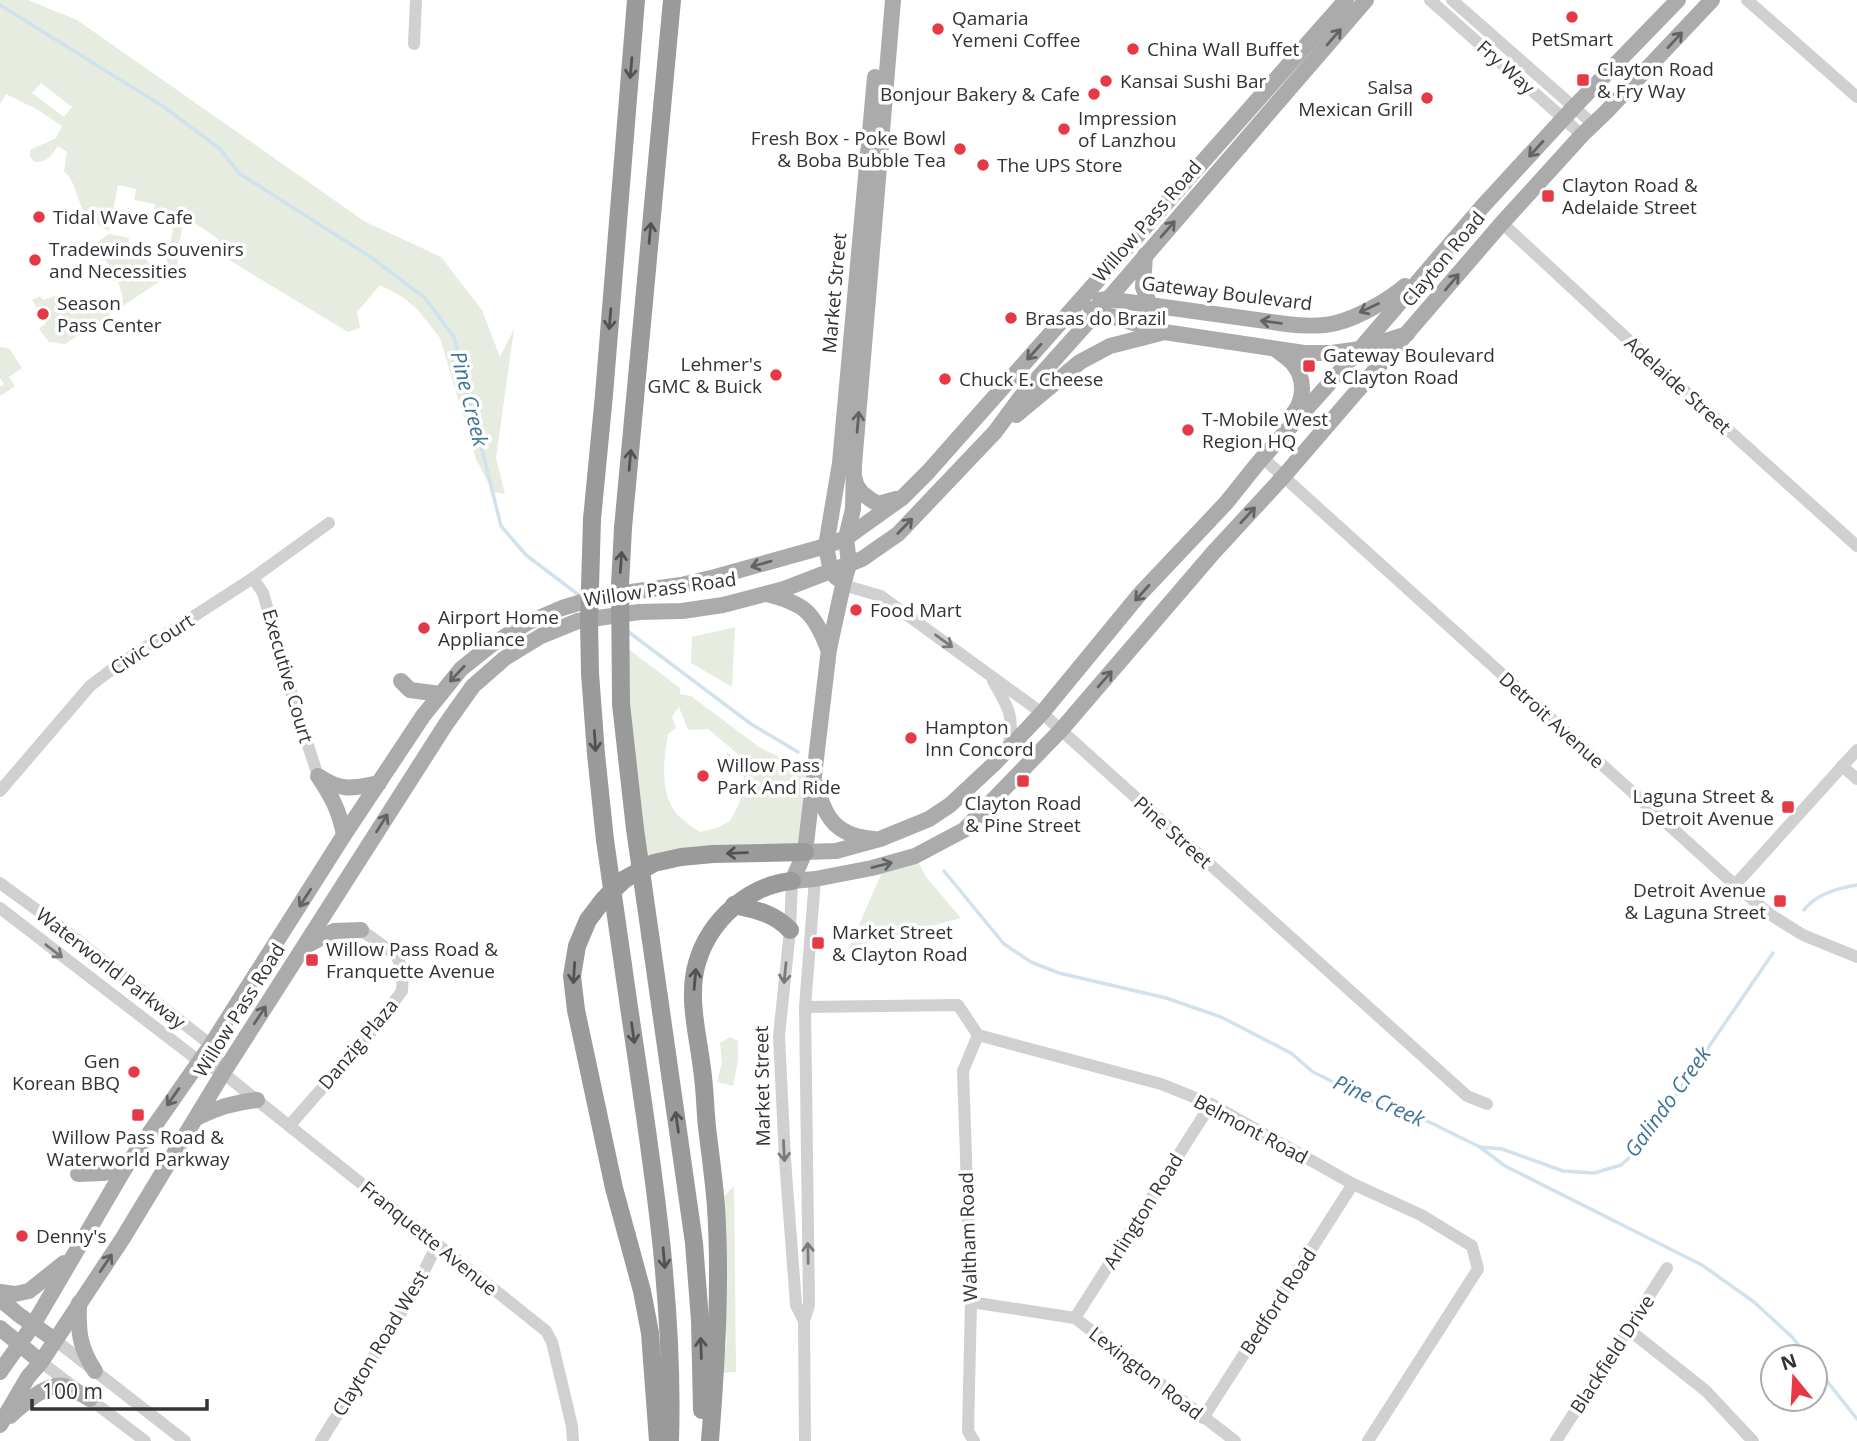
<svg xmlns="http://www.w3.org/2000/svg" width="1857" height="1441" viewBox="0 0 1857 1441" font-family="'Open Sans',sans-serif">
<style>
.green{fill:#e6ecdf;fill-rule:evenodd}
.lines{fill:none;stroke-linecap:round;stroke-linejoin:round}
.stream{stroke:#cfe2ee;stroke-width:3.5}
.minor{stroke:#d0d0d0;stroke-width:12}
.major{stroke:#ababab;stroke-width:16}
.highway{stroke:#9a9a9a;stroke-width:18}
.highway-bridge{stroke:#9a9a9a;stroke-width:18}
.oneway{stroke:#636363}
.oneway2{stroke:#525252}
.oneway3{stroke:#7a7a7a}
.poi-dot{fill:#e63946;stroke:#fff;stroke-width:2.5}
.labels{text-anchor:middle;stroke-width:7;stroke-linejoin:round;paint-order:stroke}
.poi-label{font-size:19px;fill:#333;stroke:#fff;text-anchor:start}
.street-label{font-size:19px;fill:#333;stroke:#fff}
.water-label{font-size:21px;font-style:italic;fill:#3f7597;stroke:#fff}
</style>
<rect width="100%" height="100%" fill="#fff"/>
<!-- green -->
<g class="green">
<path d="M0 0H28L77 20 364 221 441 257 482 310 500 357 514 329 496 458 505 494 493 492 476 459 440 338 417 309 401 296 380 285 357 312 360 328 348 332 229 260C226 237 200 228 182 216 184 231 179 238 178 252 177 258 178 264 177 270L65 344 49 342 39 329 46 323 32 300 40 296 43 300 65 293 71 314 123 299 118 280 112 281 106 260 101 261 96 243 109 234 129 238 127 248 149 252 147 262 166 266 175 218 153 214 155 204 134 200 136 189 118 185 109 231C100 227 87 217 82 208 76 195 75 181 64 171L67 152 58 146C52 155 45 165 33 161L30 156V150L56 138 62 126 38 110 6 94 0 104ZM41 83 72 107 64 117 32 93Z"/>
<path d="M0 347 9 348 22 368 9 377 15 386 0 396V387L4 384 0 378Z"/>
<path d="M735 627 732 687 691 663 692 637Z"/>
<path d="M619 642 680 688V694L691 696 759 747 815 774 805 852 783 851 641 871ZM679 707 688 730 708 729 751 765 746 788 747 772 727 752 726 762H737L744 777 739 804 730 821 717 828 700 832C694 828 687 824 682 819 659 800 663 761 668 734L676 728 672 717Z"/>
<path d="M915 856 926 877 961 918 849 948 885 865Z"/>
<path d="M730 1037 738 1041V1060L733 1086 717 1082 722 1063 720 1043Z"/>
<path d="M734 1186 736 1372 721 1373 727 1340 718 1262 716 1205Z"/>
</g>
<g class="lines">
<!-- stream -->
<g class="stream">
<path d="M0 5 164 107 219 148 240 174 372 258 425 298 454 337 501 526 526 555 580 596"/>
<path d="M626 630 751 724 798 752"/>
<path d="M944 871 1004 944 1031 962 1059 973 1166 998 1221 1017 1291 1053 1313 1072 1397 1113 1415 1115 1480 1147 1505 1166 1702 1265 1754 1302 1792 1337 1808 1357"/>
<path d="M1804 910C1816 894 1838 888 1857 885"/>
<path d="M1480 1147 1502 1149 1563 1171 1594 1173 1621 1165 1638 1150 1773 953"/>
<path d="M1815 1366 1857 1419"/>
</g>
<!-- minor -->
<g class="minor">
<path d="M1430 0 1582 135"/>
<path d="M1452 0 1593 124"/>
<path d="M1747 0 1857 97"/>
<path d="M414 44 416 0"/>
<path d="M1502 223 1624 336 1857 546"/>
<path d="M1263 458 1735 885 1771 915 1803 935 1857 957"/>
<path d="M253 578 263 593 294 702 318 776"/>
<path d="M843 585 881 596 1042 713 1467 1096 1487 1104"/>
<path d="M993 681C1009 708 1015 717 1008 749"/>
<path d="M1842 766 1857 779"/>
<path d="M0 791 90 686 115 667 253 578 329 523"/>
<path d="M792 881 790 930 779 1036 785 1159 796 1305 804 1321"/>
<path d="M0 883 63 929 211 1045 223 1073"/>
<path d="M1735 885 1857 750"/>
<path d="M0 908 199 1061 223 1073 546 1331 552 1342 572 1426 573 1441"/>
<path d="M805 1007 958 1005 978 1035 1161 1084 1211 1104 1353 1184 1421 1215 1472 1246 1478 1269 1368 1441"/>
<path d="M289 1126 368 1036 402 991 403 970 396 955 361 930"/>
<path d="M971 1302 1075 1318 1235 1441"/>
<path d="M1075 1318 1211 1104"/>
<path d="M1628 1329 1706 1391 1753 1441"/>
<path d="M55 1340 185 1441"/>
<path d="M41 1362 145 1441"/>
<path d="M1203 1418 1353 1184"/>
<path d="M321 1441 412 1295 437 1245"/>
<path d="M805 1441 804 1321 809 1305 805 1007 815 879"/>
<path d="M974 1441 968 1431 971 1302 963 1071 978 1035"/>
<path d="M1556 1441 1667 1268"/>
</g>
<!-- major -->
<g class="major">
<path d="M893 0 854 465 853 509 846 538 849 564 843 585 829 649 805 852 792 881 815 879 872 868 915 856 964 830 1061 730 1213 553 1283 477 1502 223 1582 135 1606 112 1712 0"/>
<path d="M1145 255 1143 287 1150 306"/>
<path d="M1100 300 1107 299 1286 324C1303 326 1320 327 1336 323 1357 318 1389 300 1405 286"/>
<path d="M1091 309 1097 312 1164 332 1304 353H1332L1360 349 1407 334"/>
<path d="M1277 350C1282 355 1290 359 1294 365 1306 380 1304 403 1291 416"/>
<path d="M1016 415 1080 362 1110 346 1161 333"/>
<path d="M855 479C856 491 868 498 878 504L896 499"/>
<path d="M837 578 831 572 826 546 840 463 875 77"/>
<path d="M766 594C804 603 814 612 828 649"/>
<path d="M401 681 410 690 440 694"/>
<path d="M318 776C332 797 339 810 344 835"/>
<path d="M320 777C341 792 355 788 379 783"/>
<path d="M817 786C825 820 838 836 874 839"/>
<path d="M805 852 836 851 880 839 929 819 950 805 995 763 1042 713 1139 595 1226 503 1258 463 1360 349 1482 207 1574 107 1678 0"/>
<path d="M306 946 334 931 361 930"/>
<path d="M198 1117C218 1107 235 1102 257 1100"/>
<path d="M78 1174 104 1173 125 1168"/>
<path d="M0 1292 15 1294 29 1291 64 1263"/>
<path d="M0 1299 19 1315 55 1340"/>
<path d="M79 1303C78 1331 79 1347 95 1371"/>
<path d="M0 1328 41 1362"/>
<path d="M0 1372 33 1325 125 1168 211 1045 344 835 423 716 461 669 491 645 527 623 562 608 602 596 681 585 715 577 826 546 846 538 902 498 928 472 1346 0"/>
<path d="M10 1416C22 1405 47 1382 64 1386 73 1388 82 1395 90 1399"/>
<path d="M0 1425 28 1377 41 1362 123 1238 223 1073 446 724 473 686 505 658 541 636 578 621 639 612 682 611 723 605 784 589 862 559 898 534 995 432 1020 398 1097 312 1366 0"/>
</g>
<!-- highway -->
<g class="highway">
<path d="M592 519 604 395 636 0"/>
<path d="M623 528 672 0"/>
<path d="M590 673 596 754 605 840"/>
<path d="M621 704 635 829"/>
<path d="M734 905C756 910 774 913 790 930"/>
<path d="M650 934 694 1243 700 1320 702 1410"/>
<path d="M623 965C645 1123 675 1281 670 1441"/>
<path d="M658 1441 650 1333 642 1291 614 1188 576 1010 572 976 577 946 588 920 604 899 625 879 654 863 681 857 713 854 805 852"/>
<path d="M710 1441C716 1363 721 1285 716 1207 714 1180 710 1153 707 1127 705 1108 705 1088 702 1069 698 1035 687 997 697 963 709 921 748 885 792 881"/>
</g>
<!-- highway-bridge -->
<g class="highway-bridge">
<path d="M590 673 589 622 592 519"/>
<path d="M621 704 620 585 623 528"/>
<path d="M635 829 650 934"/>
<path d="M605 840 623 965"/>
</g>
</g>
<!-- one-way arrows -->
<defs><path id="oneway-shaft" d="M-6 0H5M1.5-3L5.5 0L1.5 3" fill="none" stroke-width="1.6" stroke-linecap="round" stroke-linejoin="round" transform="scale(1.75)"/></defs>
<g class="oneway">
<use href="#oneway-shaft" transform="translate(1334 37) rotate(-49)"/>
<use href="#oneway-shaft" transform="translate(1675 40) rotate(-47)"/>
<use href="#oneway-shaft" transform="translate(1536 149) rotate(132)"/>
<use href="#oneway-shaft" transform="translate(1168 229) rotate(-49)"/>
<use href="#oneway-shaft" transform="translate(1452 282) rotate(-50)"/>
<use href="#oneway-shaft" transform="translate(1369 308) rotate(155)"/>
<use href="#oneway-shaft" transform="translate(1271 322) rotate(-172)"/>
<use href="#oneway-shaft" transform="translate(1034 352) rotate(132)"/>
<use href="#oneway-shaft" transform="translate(858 422) rotate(-85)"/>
<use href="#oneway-shaft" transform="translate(1248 515) rotate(-47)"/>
<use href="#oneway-shaft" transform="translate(905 526) rotate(-46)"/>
<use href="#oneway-shaft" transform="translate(761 564) rotate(164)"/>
<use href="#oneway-shaft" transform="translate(1142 593) rotate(132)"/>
<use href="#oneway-shaft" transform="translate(457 674) rotate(133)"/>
<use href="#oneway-shaft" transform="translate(1105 679) rotate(-49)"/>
<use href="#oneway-shaft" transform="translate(382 823) rotate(-58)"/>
<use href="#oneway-shaft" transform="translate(882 865) rotate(-14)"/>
<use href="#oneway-shaft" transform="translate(305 898) rotate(123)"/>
<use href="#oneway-shaft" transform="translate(260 1015) rotate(-57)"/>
<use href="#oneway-shaft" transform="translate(173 1097) rotate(125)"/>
<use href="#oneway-shaft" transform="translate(106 1263) rotate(-56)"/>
</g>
<g class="oneway2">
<use href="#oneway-shaft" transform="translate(631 68) rotate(95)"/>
<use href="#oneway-shaft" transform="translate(650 233) rotate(-85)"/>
<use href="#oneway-shaft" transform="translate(610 319) rotate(95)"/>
<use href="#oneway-shaft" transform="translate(630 460) rotate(-85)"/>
<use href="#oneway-shaft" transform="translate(621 562) rotate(-86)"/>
<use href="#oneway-shaft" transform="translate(595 741) rotate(86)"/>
<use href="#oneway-shaft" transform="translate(737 853) rotate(178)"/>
<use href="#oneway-shaft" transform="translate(574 973) rotate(94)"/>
<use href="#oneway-shaft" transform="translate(695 979) rotate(-85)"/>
<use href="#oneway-shaft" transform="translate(633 1033) rotate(82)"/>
<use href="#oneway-shaft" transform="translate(677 1122) rotate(-98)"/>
<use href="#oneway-shaft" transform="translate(664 1258) rotate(85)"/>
<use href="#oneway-shaft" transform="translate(701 1348) rotate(-92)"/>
</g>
<g class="oneway3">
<use href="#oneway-shaft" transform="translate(944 641) rotate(36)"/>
<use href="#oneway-shaft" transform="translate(54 951) rotate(38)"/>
<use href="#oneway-shaft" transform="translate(785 973) rotate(96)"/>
<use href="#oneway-shaft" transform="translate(784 1151) rotate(87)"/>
<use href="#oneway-shaft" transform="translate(808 1253) rotate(-91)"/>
</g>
<!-- markers -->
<g class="poi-dot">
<circle cx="1572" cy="17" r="7"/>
<circle cx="938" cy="29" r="7"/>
<circle cx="1133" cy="49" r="7"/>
<rect x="1576" y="73" width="14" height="14" rx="3.5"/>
<circle cx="1106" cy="81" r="7"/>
<circle cx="1094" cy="94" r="7"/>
<circle cx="1427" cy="98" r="7"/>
<circle cx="1064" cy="129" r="7"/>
<circle cx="960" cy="149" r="7"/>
<circle cx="983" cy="165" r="7"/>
<rect x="1541" y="189" width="14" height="14" rx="3.5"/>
<circle cx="39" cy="217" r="7"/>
<circle cx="35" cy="260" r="7"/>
<circle cx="43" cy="314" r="7"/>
<circle cx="1011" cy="318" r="7"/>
<rect x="1302" y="359" width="14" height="14" rx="3.5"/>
<circle cx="776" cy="375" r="7"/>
<circle cx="945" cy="379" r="7"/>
<circle cx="1188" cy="430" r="7"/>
<circle cx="856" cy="610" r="7"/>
<circle cx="424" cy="628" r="7"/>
<circle cx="911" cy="738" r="7"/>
<circle cx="703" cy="776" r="7"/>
<rect x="1016" y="774" width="14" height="14" rx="3.5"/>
<rect x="1781" y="800" width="14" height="14" rx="3.5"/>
<rect x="1773" y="894" width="14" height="14" rx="3.5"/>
<rect x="811" y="936" width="14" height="14" rx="3.5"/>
<rect x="305" y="953" width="14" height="14" rx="3.5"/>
<circle cx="134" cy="1072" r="7"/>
<rect x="131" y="1108" width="14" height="14" rx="3.5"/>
<circle cx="22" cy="1236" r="7"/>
</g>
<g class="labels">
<!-- poi labels -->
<g class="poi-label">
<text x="952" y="25">Qamaria<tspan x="952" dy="22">Yemeni Coffee</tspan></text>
<text x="1572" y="46" text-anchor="middle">PetSmart</text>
<text x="1147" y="56">China Wall Buffet</text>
<text x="1597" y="76">Clayton Road<tspan x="1597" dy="22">&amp; Fry Way</tspan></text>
<text x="1120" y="88">Kansai Sushi Bar</text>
<text x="1413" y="94" text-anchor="end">Salsa<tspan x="1413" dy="22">Mexican Grill</tspan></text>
<text x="1080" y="101" text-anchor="end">Bonjour Bakery &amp; Cafe</text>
<text x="1078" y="125">Impression<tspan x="1078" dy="22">of Lanzhou</tspan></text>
<text x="946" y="145" text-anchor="end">Fresh Box - Poke Bowl<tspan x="946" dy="22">&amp; Boba Bubble Tea</tspan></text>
<text x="997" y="172">The UPS Store</text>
<text x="1562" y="192">Clayton Road &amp;<tspan x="1562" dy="22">Adelaide Street</tspan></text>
<text x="53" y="224">Tidal Wave Cafe</text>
<text x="49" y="256">Tradewinds Souvenirs<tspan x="49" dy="22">and Necessities</tspan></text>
<text x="57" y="310">Season<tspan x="57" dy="22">Pass Center</tspan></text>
<text x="1025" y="325">Brasas do Brazil</text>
<text x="1323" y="362">Gateway Boulevard<tspan x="1323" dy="22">&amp; Clayton Road</tspan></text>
<text x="762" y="371" text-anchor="end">Lehmer's<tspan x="762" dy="22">GMC &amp; Buick</tspan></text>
<text x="959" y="386">Chuck E. Cheese</text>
<text x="1202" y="426">T-Mobile West<tspan x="1202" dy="22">Region HQ</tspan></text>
<text x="870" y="617">Food Mart</text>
<text x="438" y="624">Airport Home<tspan x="438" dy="22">Appliance</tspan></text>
<text x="925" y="734">Hampton<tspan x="925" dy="22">Inn Concord</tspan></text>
<text x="717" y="772">Willow Pass<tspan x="717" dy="22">Park And Ride</tspan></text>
<text x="1774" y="803" text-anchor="end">Laguna Street &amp;<tspan x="1774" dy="22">Detroit Avenue</tspan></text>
<text x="1023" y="810" text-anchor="middle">Clayton Road<tspan x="1023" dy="22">&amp; Pine Street</tspan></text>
<text x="1766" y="897" text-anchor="end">Detroit Avenue<tspan x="1766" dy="22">&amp; Laguna Street</tspan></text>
<text x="832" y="939">Market Street<tspan x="832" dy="22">&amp; Clayton Road</tspan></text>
<text x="326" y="956">Willow Pass Road &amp;<tspan x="326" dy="22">Franquette Avenue</tspan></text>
<text x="120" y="1068" text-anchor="end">Gen<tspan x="120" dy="22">Korean BBQ</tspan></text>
<text x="138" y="1144" text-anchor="middle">Willow Pass Road &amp;<tspan x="138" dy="22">Waterworld Parkway</tspan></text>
<text x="36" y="1243">Denny's</text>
</g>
<!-- street labels -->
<g class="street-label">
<text transform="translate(1506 67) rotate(42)" y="7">Fry Way</text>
<text transform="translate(1147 221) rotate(-49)" y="7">Willow Pass Road</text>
<text transform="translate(1443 259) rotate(-50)" y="7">Clayton Road</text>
<text transform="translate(834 293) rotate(-85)" y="7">Market Street</text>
<text transform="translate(1227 293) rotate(7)" y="7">Gateway Boulevard</text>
<text transform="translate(1678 385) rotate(42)" y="7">Adelaide Street</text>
<text transform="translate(660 589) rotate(-8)" y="7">Willow Pass Road</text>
<text transform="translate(152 644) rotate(-33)" y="7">Civic Court</text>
<text transform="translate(288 676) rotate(74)" y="7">Executive Court</text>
<text transform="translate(1552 720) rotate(42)" y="7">Detroit Avenue</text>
<text transform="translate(1173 832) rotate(42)" y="7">Pine Street</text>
<text transform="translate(111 968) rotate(38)" y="7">Waterworld Parkway</text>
<text transform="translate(239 1010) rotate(-58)" y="7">Willow Pass Road</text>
<text transform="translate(358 1044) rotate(-50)" y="7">Danzig Plaza</text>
<text transform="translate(762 1086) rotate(-91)" y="7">Market Street</text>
<text transform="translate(1251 1129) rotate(28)" y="7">Belmont Road</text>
<text transform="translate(1143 1211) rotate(-58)" y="7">Arlington Road</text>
<text transform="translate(968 1237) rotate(-92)" y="7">Waltham Road</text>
<text transform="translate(429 1238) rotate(39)" y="7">Franquette Avenue</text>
<text transform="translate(1278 1301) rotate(-57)" y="7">Bedford Road</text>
<text transform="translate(380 1343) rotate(-59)" y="7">Clayton Road West</text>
<text transform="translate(1612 1354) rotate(-57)" y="7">Blackfield Drive</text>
<text transform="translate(1146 1373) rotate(38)" y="7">Lexington Road</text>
</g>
<!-- water labels -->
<g class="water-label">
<text transform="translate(469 399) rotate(76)" y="7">Pine Creek</text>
<text transform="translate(1379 1101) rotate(24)" y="7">Pine Creek</text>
<text transform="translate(1668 1102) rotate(-54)" y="7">Galindo Creek</text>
</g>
</g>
<!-- north arrow -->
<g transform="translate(1794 1378) rotate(342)"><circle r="33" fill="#ffffff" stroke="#adadad" stroke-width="2"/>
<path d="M0-5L12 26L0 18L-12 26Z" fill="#e63946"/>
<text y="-10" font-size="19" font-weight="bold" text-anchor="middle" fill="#333333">N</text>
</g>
<!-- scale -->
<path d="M32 1399v10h175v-10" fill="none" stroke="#333333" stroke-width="3.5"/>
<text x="42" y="1399" font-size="21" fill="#333333" stroke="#ffffff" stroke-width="5" paint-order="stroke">100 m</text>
</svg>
